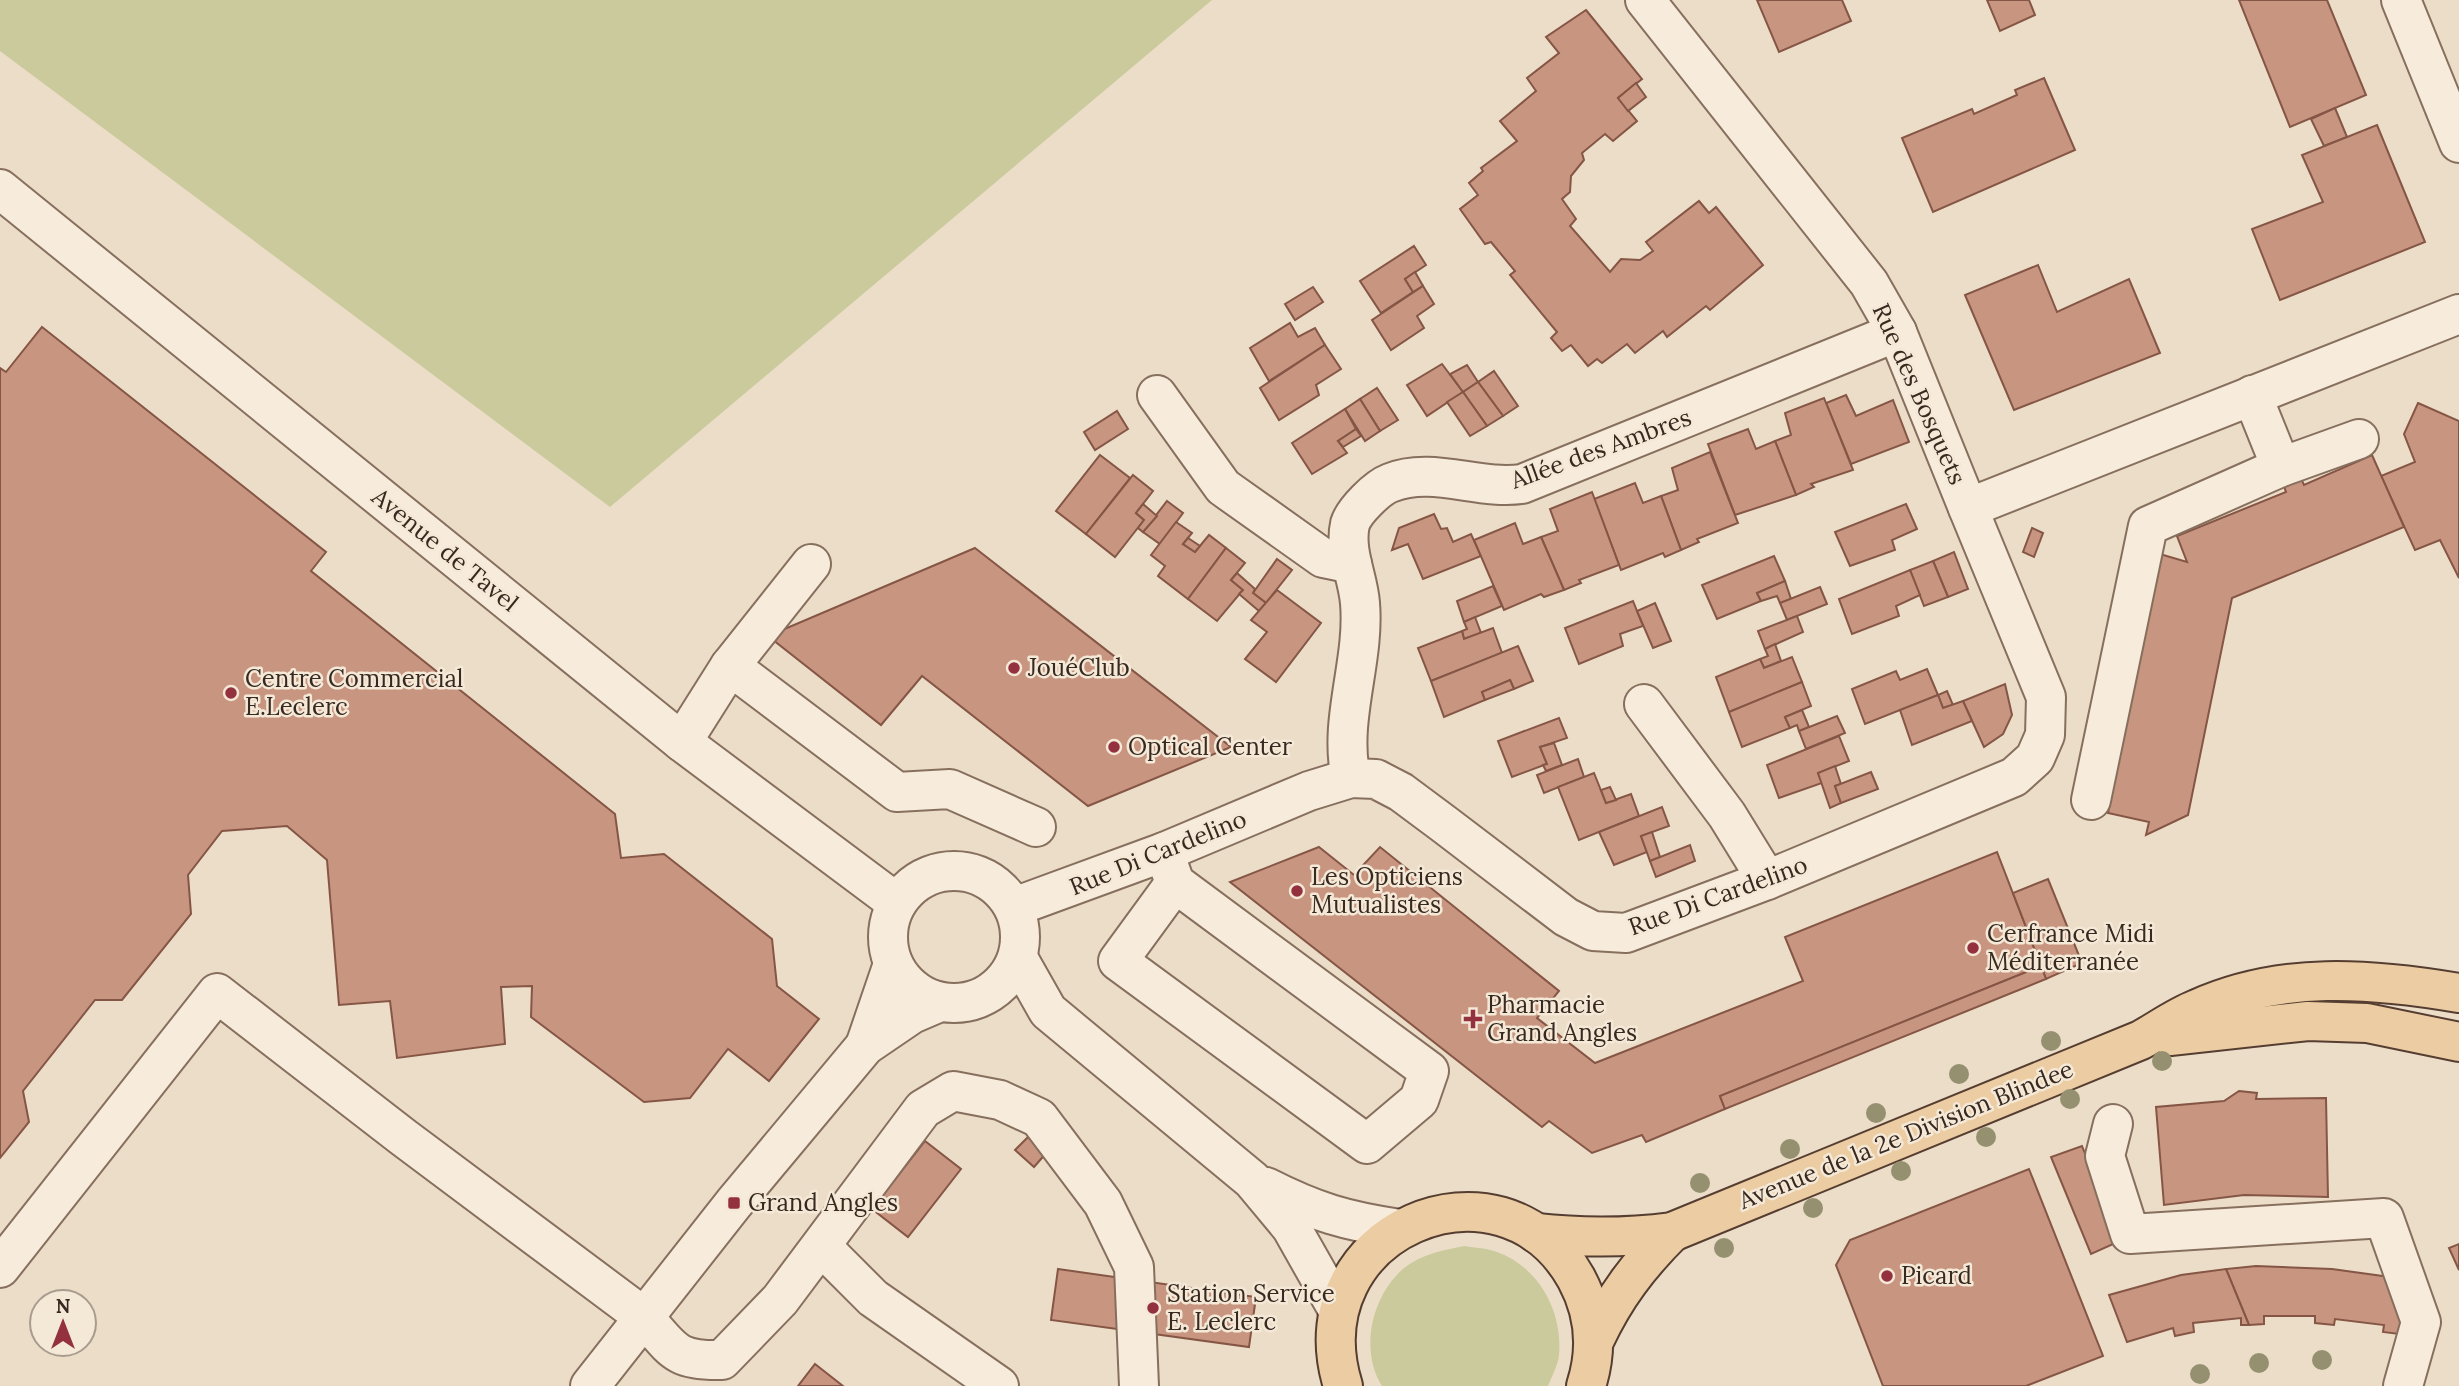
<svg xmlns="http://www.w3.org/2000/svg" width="2459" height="1386" viewBox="0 0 2459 1386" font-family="Lora,serif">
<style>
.green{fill:#caca9c}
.building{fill:#c89580;stroke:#855645;stroke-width:2}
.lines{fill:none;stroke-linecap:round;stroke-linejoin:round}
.minor-casing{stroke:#876f5e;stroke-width:42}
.major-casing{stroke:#553e31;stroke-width:42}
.minor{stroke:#f7ebdb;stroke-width:38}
.major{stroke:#eccca2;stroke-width:38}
.tree{fill:#959170}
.poi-dot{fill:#93313e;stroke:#f4e8d7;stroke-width:2.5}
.labels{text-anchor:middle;stroke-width:5;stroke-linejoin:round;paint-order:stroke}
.street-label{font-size:24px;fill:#382920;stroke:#f4e8d7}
.poi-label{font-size:24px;fill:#382920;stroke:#f4e8d7;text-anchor:start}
</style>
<rect width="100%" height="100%" fill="#ecddc8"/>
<!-- green -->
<g class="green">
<path d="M0 0H1212L610 507 0 51Z"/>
<path d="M1465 1246C1475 1248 1487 1248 1497 1252 1539 1267 1563 1312 1559 1355 1558 1365 1552 1376 1548 1386H1382C1359 1350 1372 1295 1404 1268 1422 1254 1443 1250 1465 1246Z"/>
</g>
<!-- building -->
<g class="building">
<path d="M1757 0H1842L1851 21 1779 52Z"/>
<path d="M1987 0H2029L2035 15 2000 31Z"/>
<path d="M2239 0H2327L2366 95 2290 127Z"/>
<path d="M1586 10 1642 79 1618 98 1637 121 1613 141 1605 134 1582 153 1584 160 1571 176 1570 192 1562 199 1576 219 1570 226 1610 272 1621 259 1640 260 1653 251 1646 242 1699 201 1709 213 1716 207 1763 265 1710 310 1706 306 1667 337 1663 331 1635 353 1627 344 1602 363 1597 359 1588 366 1571 345 1562 351 1551 338 1557 332 1510 275 1515 271 1491 242 1485 244 1460 209 1478 195 1469 183 1483 171 1481 168 1517 141 1500 121 1536 91 1527 78 1559 53 1546 37Z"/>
<path d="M2044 78 2075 150 1933 212 1902 138 1972 109 1974 114 2017 95 2015 90Z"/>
<path d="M1636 83 1646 97 1628 111 1618 98Z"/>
<path d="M2335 108 2347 137 2324 146 2311 119Z"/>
<path d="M2377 125 2425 242 2280 300 2252 229 2323 202 2302 155Z"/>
<path d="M1414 246 1426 265 1405 279 1413 292 1381 313 1360 281Z"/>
<path d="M2038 265 2057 312 2129 279 2160 353 2014 410 1965 295Z"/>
<path d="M1415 272 1423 286 1413 292 1405 279Z"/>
<path d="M1423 286 1434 304 1417 316 1424 328 1391 350 1372 320Z"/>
<path d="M1313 287 1323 302 1295 320 1285 304Z"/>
<path d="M1290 323 1298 337 1315 328 1325 345 1269 381 1250 348Z"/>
<path d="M42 327 326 552 311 571 615 814 621 858 664 854 772 939 777 986 819 1019 769 1081 728 1049 690 1098 644 1102 531 1017 532 986 501 987 505 1044 397 1058 390 1001 339 1005 327 860 287 826 222 831 188 875 191 914 122 1000H95L23 1091 29 1122 0 1158V368L6 372Z"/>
<path d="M1325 345 1341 369 1316 385 1319 395 1279 420 1260 388Z"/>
<path d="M1442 364 1463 392 1427 416 1407 385Z"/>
<path d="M1467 365 1478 382 1463 392 1450 374Z"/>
<path d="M1494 371 1518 406 1503 416 1478 382Z"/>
<path d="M1478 382 1503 416 1487 426 1463 392Z"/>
<path d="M1377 388 1398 420 1380 431 1360 399Z"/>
<path d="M1463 392 1487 426 1470 436 1447 402Z"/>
<path d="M1846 395 1856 416 1893 400 1909 442 1851 464 1826 403Z"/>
<path d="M1824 398 1853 470 1811 484 1814 487 1796 495 1775 441 1791 435 1785 413Z"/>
<path d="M1360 399 1380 431 1365 441 1345 409Z"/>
<path d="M2418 403 2459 421V578L2440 540 2415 550 2381 476 2415 462 2404 434Z"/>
<path d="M1345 409 1356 429 1338 441 1347 453 1312 474 1292 443Z"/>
<path d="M1117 411 1128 429 1095 450 1084 432Z"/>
<path d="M1356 429 1361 436 1343 447 1338 441Z"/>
<path d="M1748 429 1756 449 1775 441 1796 495 1735 515 1708 444Z"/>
<path d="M1710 452 1738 523 1697 539 1699 542 1681 550 1661 496 1678 490 1672 468Z"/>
<path d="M1100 455 1130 478 1086 534 1056 511Z"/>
<path d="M2372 455 2404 527 2232 598 2188 815 2146 835 2149 822 2108 813 2160 554 2187 562 2177 536 2286 492 2282 481 2299 474 2304 485Z"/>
<path d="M1133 475 1153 491 1136 513 1144 520 1115 557 1086 534Z"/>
<path d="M1635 483 1643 503 1661 496 1681 550 1665 557 1663 553 1621 570 1594 499Z"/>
<path d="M1592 492 1619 565 1579 580 1581 583 1564 590 1541 537 1558 531 1550 509Z"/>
<path d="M1167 501 1183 513 1160 544 1143 532Z"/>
<path d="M1143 504 1157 516 1143 532 1138 528 1144 520 1136 513Z"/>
<path d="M1906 504 1917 529 1892 540 1895 550 1850 566 1835 532Z"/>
<path d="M1434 514 1441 529 1447 528 1453 542 1471 534 1481 556 1423 579 1408 544 1392 550 1399 528Z"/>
<path d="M1176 522 1192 533 1183 544 1195 552 1209 535 1226 548 1188 599 1158 576 1165 566 1151 555Z"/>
<path d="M1515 523 1523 544 1541 537 1564 590 1544 597 1541 594 1504 610 1474 540Z"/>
<path d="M2032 528 2043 533 2034 557 2023 552Z"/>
<path d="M1188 538 1200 546 1195 552 1183 544Z"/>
<path d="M975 548 1231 747 1088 806 922 676 881 725 768 636Z"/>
<path d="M1226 548 1245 563 1231 580 1243 590 1217 621 1188 599Z"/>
<path d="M1954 552 1968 589 1948 597 1933 561Z"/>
<path d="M1774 556 1785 581 1757 593 1761 601 1717 619 1702 585Z"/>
<path d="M1277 559 1292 570 1266 603 1253 593Z"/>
<path d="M1933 561 1948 597 1924 606 1910 570Z"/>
<path d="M1910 570 1920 595 1896 606 1899 616 1852 634 1839 599Z"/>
<path d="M1237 573 1255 589 1253 593 1266 603 1259 611 1239 594 1243 590 1231 580Z"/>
<path d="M1785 581 1791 599 1780 603 1777 596 1761 601 1757 593Z"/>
<path d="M1493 586 1502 606 1464 622 1457 601Z"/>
<path d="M1820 587 1827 604 1787 620 1780 603Z"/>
<path d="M1277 590 1321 623 1276 682 1245 659 1267 632 1251 620Z"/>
<path d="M1633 601 1643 626 1620 634 1623 646 1579 664 1565 628Z"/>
<path d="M1655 603 1671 641 1653 648 1637 611Z"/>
<path d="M1797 616 1803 632 1765 649 1758 631Z"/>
<path d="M1475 617 1481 633 1464 639 1462 631 1467 629 1464 622Z"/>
<path d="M1493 628 1502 653 1431 681 1418 648 1462 631 1464 639Z"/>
<path d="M1775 644 1781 661 1764 668 1760 659 1768 656 1765 649Z"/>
<path d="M1518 646 1533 681 1514 689 1510 680 1482 692 1485 700 1444 717 1431 681Z"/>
<path d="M1792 657 1802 682 1729 712 1716 677 1760 659 1764 668Z"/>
<path d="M1927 669 1938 695 1865 724 1852 689 1896 671 1900 680Z"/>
<path d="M1510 680 1514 689 1485 700 1482 692Z"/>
<path d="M1802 682 1811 706 1785 717 1790 728 1742 747 1729 712Z"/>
<path d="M2005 684 2012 715 2003 734 1984 747 1963 701Z"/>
<path d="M1947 691 1953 705 1943 708 1938 695Z"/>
<path d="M1938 695 1943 708 1963 701 1972 721 1912 745 1900 710Z"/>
<path d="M1802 710 1809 727 1799 731 1797 725 1790 728 1785 717Z"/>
<path d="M1837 716 1845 733 1806 749 1799 731Z"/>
<path d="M1559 718 1567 738 1540 747 1547 764 1512 777 1498 741Z"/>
<path d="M1839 736 1849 761 1818 773 1822 783 1779 798 1767 765Z"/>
<path d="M1554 743 1562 765 1546 771 1543 765 1547 764 1540 747Z"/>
<path d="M1578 759 1584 777 1544 793 1537 775Z"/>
<path d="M1835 766 1841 784 1835 786 1841 803 1830 808 1818 773Z"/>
<path d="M1871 772 1878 789 1841 803 1835 786Z"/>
<path d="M1594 773 1606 803 1631 794 1639 816 1579 840 1558 787Z"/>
<path d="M1610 787 1616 800 1606 803 1601 790Z"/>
<path d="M1662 807 1669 826 1641 836 1647 852 1614 865 1599 832Z"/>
<path d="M1652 832 1660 857 1650 861 1641 836Z"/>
<path d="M1690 845 1695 861 1656 877 1650 861Z"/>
<path d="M1319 847 1354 875 1380 847 1559 991 1537 1018 1595 1063 1803 981 1785 937 1997 852 2041 966 1720 1096 1725 1109 1646 1142 1642 1135 1592 1153 1549 1121 1542 1127 1230 882Z"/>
<path d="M2048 879 2082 963 2046 979 2013 893Z"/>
<path d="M2041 966 2046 979 1725 1109 1720 1096Z"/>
<path d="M2239 1091 2257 1093 2256 1099 2326 1098 2328 1197 2244 1195 2164 1205 2156 1107 2224 1101Z"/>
<path d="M1037 1128 1055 1143 1034 1167 1015 1150Z"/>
<path d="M925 1141 961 1169 908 1237 872 1209Z"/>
<path d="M2082 1146 2120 1241 2091 1254 2051 1157Z"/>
<path d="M2029 1169 2103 1356 2026 1386H1883L1836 1265 1850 1240Z"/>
<path d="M2459 1244V1270L2449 1248Z"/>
<path d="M2256 1266 2332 1269 2397 1278 2405 1285 2399 1334 2383 1332 2384 1325 2335 1319 2334 1325 2315 1323V1316H2264V1324L2249 1325 2226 1269Z"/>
<path d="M1058 1269 1256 1297 1249 1347 1051 1320Z"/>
<path d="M2226 1269 2249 1325H2241V1318L2193 1323 2194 1332 2175 1336 2173 1328 2127 1342 2109 1295 2181 1275Z"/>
<path d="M815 1364 843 1386H798Z"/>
</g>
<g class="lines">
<!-- minor casing -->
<g class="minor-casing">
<g id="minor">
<path d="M1645 0 1869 283 1897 332 1968 508 2459 314"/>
<path d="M2401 0 2459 143"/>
<path d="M0 189 682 742 897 903"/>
<path d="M1157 395 1223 487 1323 558 1352 564"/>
<path d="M2281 467 2359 439"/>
<path d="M730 666 897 792 950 789 1036 827"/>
<path d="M1644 704 1727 815 1767 880"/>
<path d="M682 742 730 666 811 564"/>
<path d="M1351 778C1338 720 1365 662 1360 603 1358 577 1344 551 1350 524 1354 511 1377 488 1390 483 1432 466 1478 490 1522 484L1897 332"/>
<path d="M2091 800 2148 526 2281 467 2252 395"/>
<path d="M1164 852 1175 883 1118 961 1367 1144 1419 1100 1429 1071 1175 883"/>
<circle cx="954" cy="937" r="66"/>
<path d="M1014 907 1164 852 1309 791 1351 778 1376 779 1401 792 1444 824 1566 917 1593 931 1626 933 1767 880 2014 777 2035 758 2045 735 2046 697 1968 508"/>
<path d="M1018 958 1048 1011 1252 1180 1291 1227 1338 1310"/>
<path d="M865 1046 893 964"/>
<path d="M2113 1124 2105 1156 2130 1234 2384 1218 2421 1322 2403 1386"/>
<path d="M1266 1187C1315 1212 1346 1221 1400 1229"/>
<path d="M822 1247 873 1298 999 1386"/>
<path d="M0 1268 217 993 403 1137 644 1317C674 1351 675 1361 722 1360L780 1300 923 1109 953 1091 1000 1100 1039 1118 1103 1203 1134 1267 1139 1386"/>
<path d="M590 1386 734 1203 865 1046 912 1014 940 1002"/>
</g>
</g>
<!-- major casing -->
<g class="major-casing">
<g id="major">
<path d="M2170 1036 2308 1021 2367 1023 2459 1042"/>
<path d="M1536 1233C1582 1238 1626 1238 1672 1232L2141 1040C2159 1030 2177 1017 2197 1009 2281 971 2370 978 2459 993"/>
<path d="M1595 1339C1615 1296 1639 1265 1672 1232"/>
<path d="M1343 1386C1295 1231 1501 1144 1576 1278 1595 1313 1598 1349 1586 1386"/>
</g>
</g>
<!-- minor -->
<use href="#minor" class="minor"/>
<!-- major -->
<use href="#major" class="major"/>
</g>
<!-- trees -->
<g class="tree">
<circle cx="2051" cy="1041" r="10"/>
<circle cx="2162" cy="1061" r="10"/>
<circle cx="1959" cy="1074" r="10"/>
<circle cx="2070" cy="1099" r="10"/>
<circle cx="1876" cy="1113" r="10"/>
<circle cx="1986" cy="1137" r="10"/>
<circle cx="1790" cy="1149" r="10"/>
<circle cx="1901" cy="1171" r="10"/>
<circle cx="1700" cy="1183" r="10"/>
<circle cx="1813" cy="1208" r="10"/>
<circle cx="1724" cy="1248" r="10"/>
<circle cx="2322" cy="1360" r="10"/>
<circle cx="2259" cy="1363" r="10"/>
<circle cx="2200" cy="1374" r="10"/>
</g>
<!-- markers -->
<g class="poi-dot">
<circle cx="1014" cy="668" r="7"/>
<circle cx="231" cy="693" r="7"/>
<circle cx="1114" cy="747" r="7"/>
<circle cx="1297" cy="891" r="7"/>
<circle cx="1973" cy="948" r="7"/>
<path d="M1469.5 1008.5h7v7h7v7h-7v7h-7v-7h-7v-7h7z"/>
<rect x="727" y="1196" width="14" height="14" rx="3.5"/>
<circle cx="1887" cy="1276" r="7"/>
<circle cx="1153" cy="1308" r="7"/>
</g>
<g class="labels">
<!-- street labels -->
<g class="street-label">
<text transform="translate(1919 394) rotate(66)" y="8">Rue des Bosquets</text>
<text transform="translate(1601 449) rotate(-20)" y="8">Allée des Ambres</text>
<text transform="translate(445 550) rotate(39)" y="8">Avenue de Tavel</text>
<text transform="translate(1158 853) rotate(-22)" y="8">Rue Di Cardelino</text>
<text transform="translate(1718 896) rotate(-20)" y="8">Rue Di Cardelino</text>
<text transform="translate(1906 1135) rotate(-22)" y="8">Avenue de la 2e Division Blindee</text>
</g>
<!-- poi labels -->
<g class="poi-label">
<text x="1028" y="676">JouéClub</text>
<text x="245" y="687">Centre Commercial<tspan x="245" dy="28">E.Leclerc</tspan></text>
<text x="1128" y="755">Optical Center</text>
<text x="1311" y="885">Les Opticiens<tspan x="1311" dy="28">Mutualistes</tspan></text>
<text x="1987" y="942">Cerfrance Midi<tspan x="1987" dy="28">Méditerranée</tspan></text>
<text x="1487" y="1013">Pharmacie<tspan x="1487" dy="28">Grand Angles</tspan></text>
<text x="748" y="1211">Grand Angles</text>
<text x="1901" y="1284">Picard</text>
<text x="1167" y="1302">Station Service<tspan x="1167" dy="28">E. Leclerc</tspan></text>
</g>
</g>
<!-- north arrow -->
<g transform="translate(63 1323)"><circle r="33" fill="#f4e8d7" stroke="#a99c8e" stroke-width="2"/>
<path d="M0-5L12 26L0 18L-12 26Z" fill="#93313e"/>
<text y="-10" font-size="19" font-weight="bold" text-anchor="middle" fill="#382920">N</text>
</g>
</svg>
